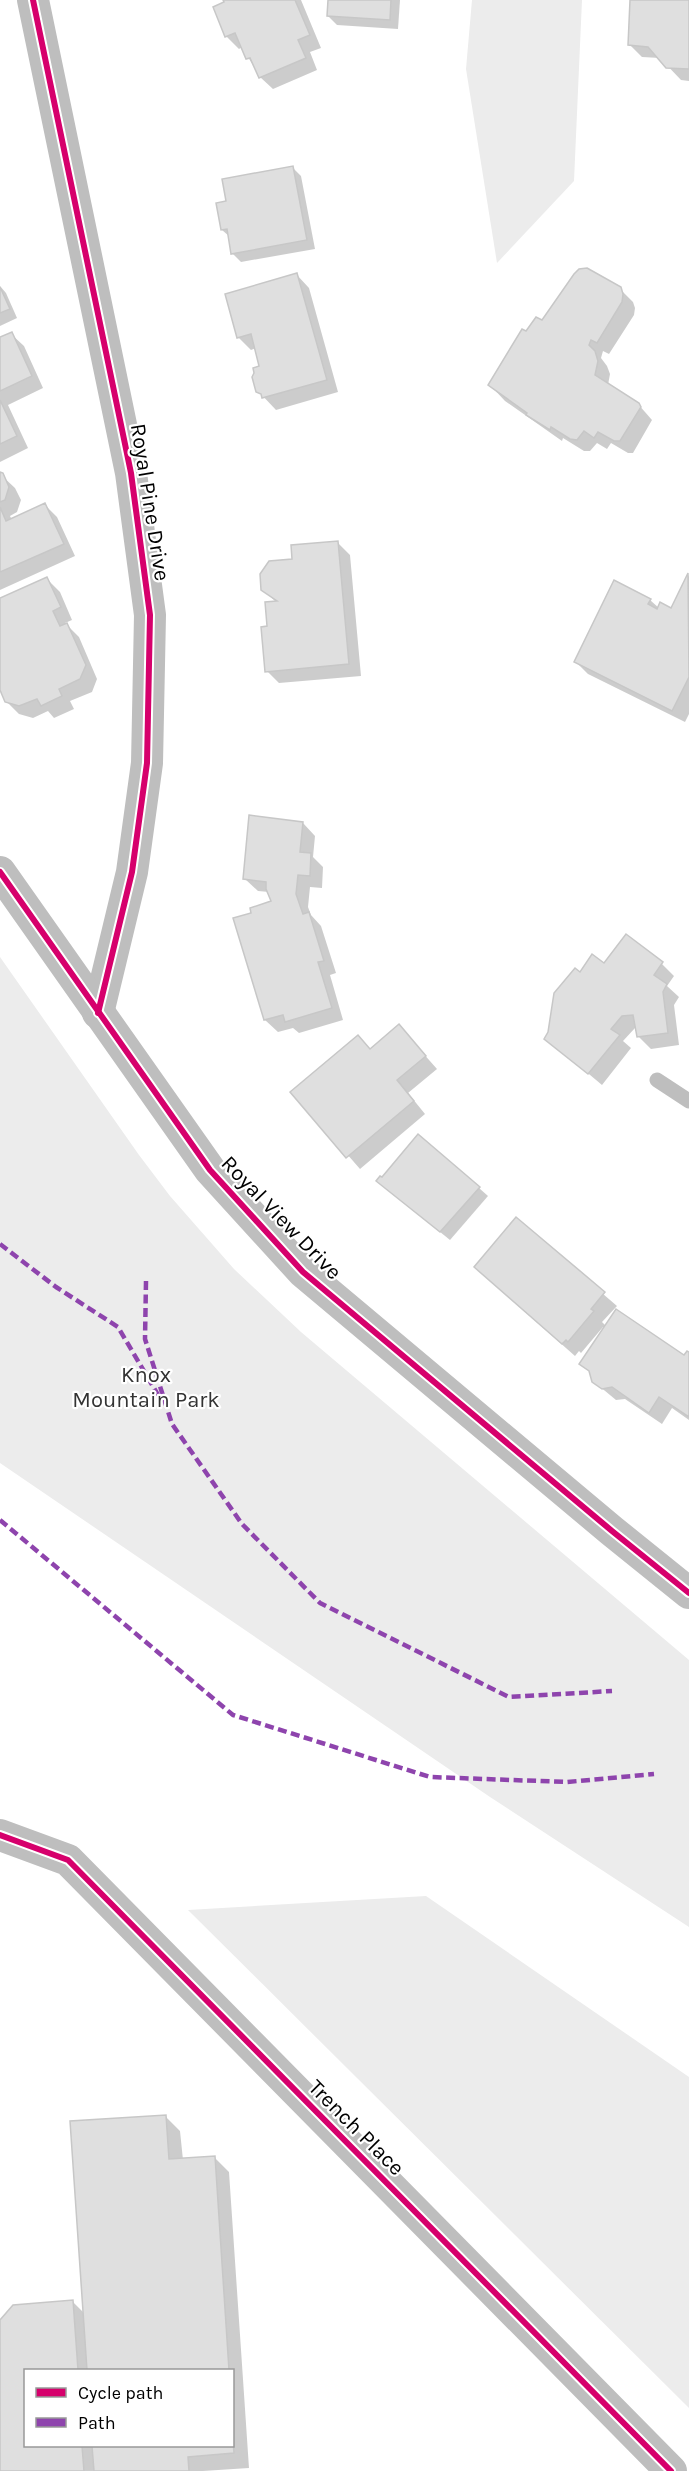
<svg xmlns="http://www.w3.org/2000/svg" width="689" height="2471" viewBox="0 0 689 2471" font-family="Karla,sans-serif">
<style>
.green{fill:#ececec}
.shadow{fill:#0003;fill-rule:evenodd}
.building{fill:#dfdfdf;stroke:#c7c7c7;stroke-width:1.5}
.lines{fill:none;stroke-linecap:round;stroke-linejoin:round}
.service{stroke:#bebebe;stroke-width:15}
.minor{stroke:#bebebe;stroke-width:32}
.quiet{stroke:#8e44ad;stroke-width:4.5;stroke-dasharray:9 4.5;stroke-linecap:butt}
.cycleway-casing{stroke:#fff;stroke-width:10}
.cycleway{stroke:#d6006c;stroke-width:6}
.labels{text-anchor:middle;stroke-width:4.5;stroke-linejoin:round;paint-order:stroke}
.street-label{font-size:22px;fill:#000;stroke:#fff}
.park-label{font-size:22px;fill:#333;stroke:#fff}
</style>
<rect width="100%" height="100%" fill="#fff"/>
<!-- green -->
<g class="green">
<path d="M472 0H582L574 181 497 263 466 69Z"/>
<path d="M0 957 139 1155 170 1196 234 1269 301 1332 689 1660V1927L490 1797 0 1463Z"/>
<path d="M426 1896 689 2077V2408L188 1910Z"/>
</g>
<!-- shadow -->
<g class="shadow">
<path d="M225 0H301L321 48 310 52 317 70 273 89 260 77 242 47 239 49 226 36Z"/>
<path d="M329 0H400L398 29 337 25 328 16Z"/>
<path d="M632 0H689V81L681 80 660 58 642 57 629 44Z"/>
<path d="M292 167 301 176 315 249 241 262 232 253 230 237 222 230 227 202Z"/>
<path d="M580 270H591L620 289 633 302 635 308 634 315 609 354 603 351 601 358 607 366 610 374 608 385 638 404 652 420 633 453H628L611 443 607 449 597 443 590 451H584L563 438 562 441 505 401 490 385 527 333 542 322Z"/>
<path d="M297 275 309 288 338 392 276 410 258 391 261 367 256 348 251 350 238 337Z"/>
<path d="M0 286 6 293 17 318 0 326Z"/>
<path d="M11 334 24 346 43 388 8 405 28 448 0 462V339Z"/>
<path d="M0 474 15 488 21 500 17 512 10 516 12 520 45 505 57 517 75 556 0 590Z"/>
<path d="M338 543 350 555 361 676 279 683 267 671 268 628 276 602 263 589 294 560Z"/>
<path d="M689 575V714L685 722 588 674 575 661 650 600 659 608 672 610Z"/>
<path d="M47 579 60 592 72 620 65 623 79 637 97 679 92 692 70 701 74 709 54 718 48 711 33 718 19 714 6 701 0 687V600Z"/>
<path d="M303 823 315 836 313 857 323 867 322 888 310 887 308 907 311 915 321 926 336 973 330 975 343 1020 299 1033 293 1028 278 1032 265 1020 253 914 273 902 269 892 258 891 245 879Z"/>
<path d="M662 964 674 976 667 986 679 997 674 1005 679 1045 651 1049 639 1037 637 1028H635L623 1041 631 1048 602 1085 546 1038 580 974 604 965Z"/>
<path d="M399 1026 437 1069 408 1093 425 1114 360 1169 293 1092 358 1037 371 1050Z"/>
<path d="M382 1179 479 1188 488 1196 450 1240 387 1189 378 1181Z"/>
<path d="M516 1219 617 1306 602 1322 606 1326 684 1358 689 1354V1420L672 1408 662 1424 625 1399 616 1400 593 1381 592 1374 581 1364 605 1328 603 1327 581 1353 579 1351 575 1356 488 1279Z"/>
<path d="M165 2116 180 2131 183 2160 214 2157 229 2172 249 2468 203 2471H0V2323L73 2302 85 2314ZM26 2370H232V2446H26Z"/>
</g>
<!-- building -->
<g class="building">
<path d="M223 0H295L310 35 298 40 306 58 259 78 250 58 246 59 235 33 225 37 213 7 224 2Z"/>
<path d="M328 0H391L390 20 327 16Z"/>
<path d="M630 0H689V69L666 68 648 47 628 45Z"/>
<path d="M293 166 307 240 231 254 227 229 221 230 216 203 226 201 222 179Z"/>
<path d="M587 268 621 287 623 294 622 302 597 343 591 340 589 345 595 351 598 361 595 375 639 403 641 407 620 441H614L598 432 594 438 584 431 577 440 570 439 551 427 550 430 526 415 527 413 488 385 522 329 526 331 536 317 542 320 574 274 579 269Z"/>
<path d="M297 273 327 380 262 398 261 394 256 392 252 377 254 373 253 368 259 366 251 334 237 338 225 294Z"/>
<path d="M0 287 10 309 0 313Z"/>
<path d="M12 332 32 376 0 391V337Z"/>
<path d="M0 400 17 436 0 444Z"/>
<path d="M0 472 3 473 9 487 5 500 0 502Z"/>
<path d="M45 503 64 544 0 572V507L6 521Z"/>
<path d="M338 541 349 664 265 672 261 627 267 626 265 602 277 601 261 590 260 574 269 561 292 559 291 545Z"/>
<path d="M688 573 689 677 672 711 574 662 614 580 651 599 648 604 657 609 660 602 671 608Z"/>
<path d="M47 577 61 607 53 611 60 626 67 623 86 665 80 679 59 689 62 696 41 706 37 699 19 706 5 702 0 690V598Z"/>
<path d="M249 815 303 822 300 852 311 853 310 876 298 875 296 894 303 914 309 912 324 961 318 962 332 1008 285 1022 283 1015 264 1020 233 918 251 913 250 908 271 901 266 889V882L243 879Z"/>
<path d="M626 934 663 962 654 975 667 984 663 992 668 1033 637 1037 633 1015 622 1016 611 1029 620 1035 588 1074 544 1039 548 1032 554 993 575 968 580 972 592 954 604 963Z"/>
<path d="M399 1024 426 1056 397 1080 414 1101 346 1158 290 1092 358 1035 370 1049Z"/>
<path d="M418 1134 480 1187 440 1232 376 1181 380 1176 382 1177Z"/>
<path d="M516 1217 605 1292 591 1309 594 1311 568 1342 566 1340 562 1344 474 1267Z"/>
<path d="M616 1309 684 1355 687 1351 689 1352V1417L659 1397 649 1413 612 1387 602 1389 592 1382 589 1371 579 1364Z"/>
<path d="M166 2115 169 2159 215 2156 229 2370H87L70 2121Z"/>
<path d="M73 2300 78 2370H26V2446H82L84 2471H0V2320L13 2305Z"/>
<path d="M232 2425 234 2453 188 2457 189 2471H94L92 2446H232Z"/>
</g>
<g class="lines">
<!-- service -->
<path class="service" d="M657 1080 689 1101"/>
<!-- minor -->
<g class="minor">
<path d="M33 0 131 473 150 615 147 763 132 872 98 1013"/>
<path d="M0 872 210 1170 303 1272 612 1531 689 1593"/>
<path d="M0 1835 68 1860 671 2471"/>
</g>
<!-- quiet -->
<g class="quiet">
<path d="M0 1244 56 1287 118 1327 158 1395"/>
<path d="M146 1281 145 1339 172 1424 242 1524 320 1603 509 1697 612 1691"/>
<path d="M0 1520 233 1715 430 1777 567 1782 654 1774"/>
</g>
<!-- cycleway casing -->
<g class="cycleway-casing">
<g id="cycleway">
<path d="M33 0 131 473 150 615 147 763 132 872 98 1013"/>
<path d="M0 872 210 1170 303 1272 612 1531 689 1593"/>
<path d="M0 1835 68 1860 671 2471"/>
</g>
</g>
<!-- cycleway -->
<use href="#cycleway" class="cycleway"/>
</g>
<g class="labels">
<!-- street labels -->
<g class="street-label">
<text transform="translate(151 502) rotate(81)" y="8">Royal Pine Drive</text>
<text transform="translate(282 1217) rotate(46)" y="8">Royal View Drive</text>
<text transform="translate(357 2127) rotate(45)" y="8">Trench Place</text>
</g>
<!-- park labels -->
<g class="park-label">
<text x="146" y="1382">Knox<tspan x="146" dy="25">Mountain Park</tspan></text>
</g>
</g>
<!-- legend -->
<rect x="24" y="2369" width="210" height="78" fill="#ffffff" stroke="#999999" stroke-width="1.5"/>
<rect x="36" y="2388" width="30" height="9" fill="#d6006c" stroke="#999999" stroke-width="1.5"/>
<text x="78" y="2399" font-size="18" fill="#000000">Cycle path</text>
<rect x="36" y="2418" width="30" height="9" fill="#8e44ad" stroke="#999999" stroke-width="1.5"/>
<text x="78" y="2429" font-size="18" fill="#000000">Path</text>
</svg>
